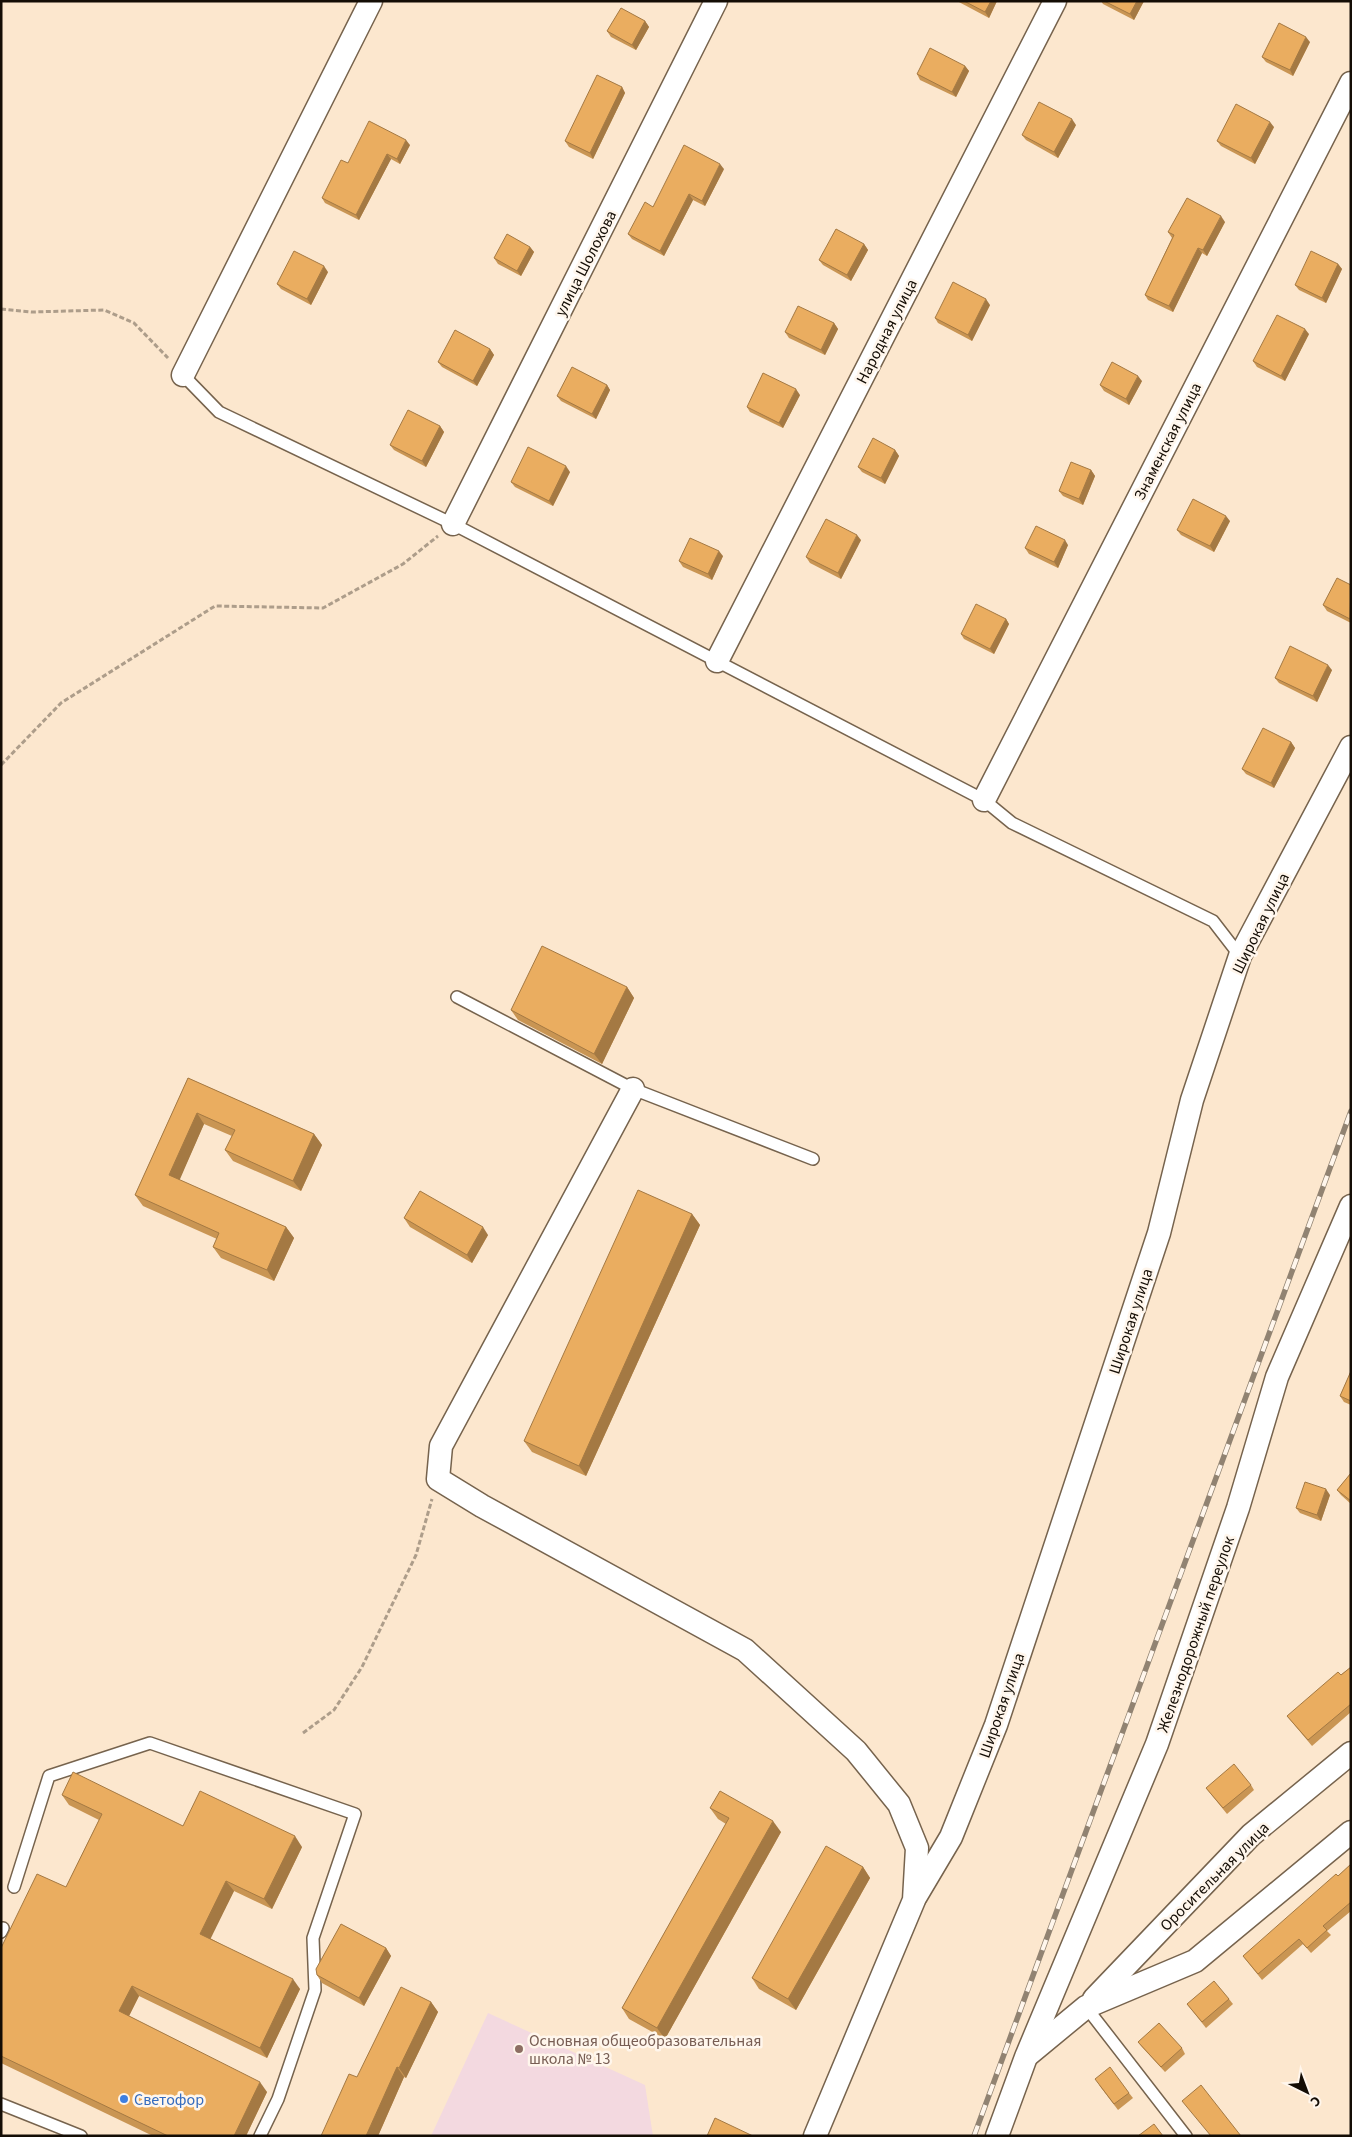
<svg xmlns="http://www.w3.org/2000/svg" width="1352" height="2137" viewBox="0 0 1352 2137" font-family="'Source Sans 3',sans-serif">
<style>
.education{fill:#f3d9e0}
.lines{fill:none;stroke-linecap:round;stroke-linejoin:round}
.lane-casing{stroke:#76634d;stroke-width:14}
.street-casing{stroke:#76634d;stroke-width:25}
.path{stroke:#ad9d8a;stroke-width:3;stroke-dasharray:5 2.5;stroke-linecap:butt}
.lane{stroke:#fff;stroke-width:11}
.street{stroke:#fff;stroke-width:22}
.rail-casing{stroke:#918372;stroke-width:5.5}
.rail{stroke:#fff6ec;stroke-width:4;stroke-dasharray:11;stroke-linecap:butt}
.wall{fill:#c99553}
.shaded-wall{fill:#a47943}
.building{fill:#eaad60;stroke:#a47943}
.education-dot{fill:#8d6e63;stroke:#fff6ec;stroke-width:2}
.shop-dot{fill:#3f7fe0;stroke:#fff6ec;stroke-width:2}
.labels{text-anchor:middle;stroke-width:5;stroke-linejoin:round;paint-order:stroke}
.street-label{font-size:16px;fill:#140d05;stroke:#fff6ec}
.education-label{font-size:16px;fill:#785e54;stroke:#fff6ec;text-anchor:start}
.shop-label{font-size:16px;fill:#366cbe;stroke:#fff6ec;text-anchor:start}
</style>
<rect width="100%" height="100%" fill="#fce7ce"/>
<!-- education -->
<path class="education" d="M488 2013 645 2085 653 2136H431Z"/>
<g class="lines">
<!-- lane casing -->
<g class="lane-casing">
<g id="lane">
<path d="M183 375 219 412 453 524 984 800 1012 823 1213 921 1240 956"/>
<path d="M457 997 633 1089 813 1159"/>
<path d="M14 1887 49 1776 150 1743 355 1814 313 1938 315 1990 278 2099 260 2136"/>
<path d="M1 1932 3 1928"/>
<path d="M1086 2007 1186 2136"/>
<path d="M1 2104 81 2136"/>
</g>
</g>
<!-- street casing -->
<g class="street-casing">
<g id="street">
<path d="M183 375 371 1"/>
<path d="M453 524 716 1"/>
<path d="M717 661 1055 1"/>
<path d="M984 800 1351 83"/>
<path d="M633 1089 441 1446 438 1479 482 1506 745 1650 856 1751 899 1804 917 1848 914 1900 815 2136"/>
<path d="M916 1896 951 1837 996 1725 1159 1233 1192 1100 1240 956 1351 747"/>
<path d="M1094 1999 1251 1835 1351 1753"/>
<path d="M1029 2054 1086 2007 1195 1961 1351 1832"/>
<path d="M997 2136 1026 2057 1157 1744 1238 1508 1277 1377 1351 1206"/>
</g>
</g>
<!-- path -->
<g class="path">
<path d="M1 309 32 312 104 310 134 323 168 358"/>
<path d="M1 765 61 703 215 606 323 608 403 564 438 536"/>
<path d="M303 1733 334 1710 362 1667 416 1555 432 1499"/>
</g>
<!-- lane -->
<use href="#lane" class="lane"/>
<!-- street -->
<use href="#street" class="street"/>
<!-- rail casing -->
<g class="rail-casing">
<path id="rail" d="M974 2136 1351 1111"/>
</g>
<!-- rail -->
<use href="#rail" class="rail"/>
</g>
<!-- wall -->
<g class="wall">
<path d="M957 1H997L989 18Z"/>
<path d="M1101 1H1144L1134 20 1103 4Z"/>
<path d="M645 21 649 27 636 50 611 37 607 31Z"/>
<path d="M1310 42 1293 76 1266 62 1262 57Z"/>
<path d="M965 66 969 71 956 97 920 80 917 74Z"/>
<path d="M622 87 625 93 593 159 569 147 565 141Z"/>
<path d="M1076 125 1058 158 1026 140 1022 135Z"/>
<path d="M1274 127 1255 164 1221 146 1217 141Z"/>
<path d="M410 145 400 164 391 159 359 220 325 203 322 198 348 163Z"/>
<path d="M724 169 705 206 693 200 664 256 632 239 628 234 653 207Z"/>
<path d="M1225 222 1207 256 1202 253 1173 312 1148 300 1145 295 1172 238 1168 232Z"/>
<path d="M864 244 868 250 851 281 823 265 819 260Z"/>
<path d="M530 247 534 252 521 276 498 264 494 258Z"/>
<path d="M1338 264 1342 269 1326 303 1299 290 1295 285Z"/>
<path d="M328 272 311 305 281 289 277 284Z"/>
<path d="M990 305 972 341 938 323 935 318Z"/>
<path d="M834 323 838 329 825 355 789 338 785 332Z"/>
<path d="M1309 334 1285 381 1257 367 1253 361Z"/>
<path d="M490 349 494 355 477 386 442 367 438 362Z"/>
<path d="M1142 381 1129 405 1104 391 1100 385Z"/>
<path d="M607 385 610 390 596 419 561 401 557 396Z"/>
<path d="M800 395 783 428 750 412 747 407Z"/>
<path d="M440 426 444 432 426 467 394 450 390 445Z"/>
<path d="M895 450 899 456 885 484 862 472 858 467Z"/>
<path d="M1091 470 1095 476 1083 505 1063 496 1059 491Z"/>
<path d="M570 472 553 506 515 487 511 482Z"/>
<path d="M1230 521 1214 552 1181 535 1177 530Z"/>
<path d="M861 540 841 579 810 563 806 557Z"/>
<path d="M1068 545 1058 568 1029 554 1025 548Z"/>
<path d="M723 556 712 580 683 567 679 561Z"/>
<path d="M1351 585V623L1327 611 1323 605Z"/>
<path d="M1006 619 1009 624 994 654 964 639 961 634Z"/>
<path d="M1332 670 1317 702 1279 683 1275 678Z"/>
<path d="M1291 742 1295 748 1274 788 1246 774 1242 769Z"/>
<path d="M627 987 634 998 602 1064 518 1020 511 1010Z"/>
<path d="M188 1078 314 1134 322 1145 301 1191 233 1161 225 1150 232 1136 204 1124 179 1180 286 1227 294 1238 274 1281 221 1258 213 1247 217 1239 143 1206 135 1195Z"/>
<path d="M692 1214 700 1225 586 1476 532 1452 524 1441Z"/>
<path d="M404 1218 488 1235 472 1263 410 1227Z"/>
<path d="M1351 1371V1405L1344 1402 1340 1396Z"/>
<path d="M1351 1473V1504L1341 1495 1337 1490Z"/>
<path d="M1330 1495 1321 1521 1300 1513 1296 1508Z"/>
<path d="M1351 1667V1712L1312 1746 1287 1716Z"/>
<path d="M1251 1785 1254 1790 1227 1814 1206 1788Z"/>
<path d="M62 1795 183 1826 302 1847 272 1909 234 1891 210 1938 300 1989 267 2058 139 1996 129 2016 267 2092 246 2136H153L1 2063V1948L66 1887 99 1820 69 1805Z"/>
<path d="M710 1808 781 1832 665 2039 629 2019 622 2008 726 1824 718 1819Z"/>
<path d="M1351 1864V1911L1327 1931 1331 1935 1311 1953 1303 1944 1262 1980 1243 1956 1338 1876Z"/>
<path d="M863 1867 870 1878 796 2010 759 1989 752 1978Z"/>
<path d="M386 1948 391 1956 364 2006 322 1983 317 1975Z"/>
<path d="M1229 1999 1233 2004 1206 2028 1187 2004Z"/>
<path d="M431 2002 438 2012 406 2078 404 2077 378 2136H321Z"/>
<path d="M1138 2042 1182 2048 1185 2054 1165 2072 1142 2047Z"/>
<path d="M1099 2085 1129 2093 1133 2098 1118 2110Z"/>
</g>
<!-- shaded-wall -->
<g class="shaded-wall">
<path d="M991 1H997L989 18 985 12Z"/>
<path d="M1137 1H1144L1134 20 1130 14Z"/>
<path d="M645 21 649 27 636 50 632 45Z"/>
<path d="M1306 37 1310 42 1293 76 1290 70Z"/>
<path d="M965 66 969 71 956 97 952 92Z"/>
<path d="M622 87 625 93 593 159 590 153Z"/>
<path d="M1072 119 1076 125 1058 158 1054 152Z"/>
<path d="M1270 122 1274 127 1255 164 1251 158Z"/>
<path d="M406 140 410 145 400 164 397 159Z"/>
<path d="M387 154 391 159 359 220 356 215Z"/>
<path d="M720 164 724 169 705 206 702 201Z"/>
<path d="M689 194 693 200 664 256 660 251Z"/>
<path d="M1221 216 1225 222 1207 256 1203 250Z"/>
<path d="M864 244 868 250 851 281 847 275Z"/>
<path d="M530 247 534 252 521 276 517 271Z"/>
<path d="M1198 248 1202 253 1173 312 1169 306Z"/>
<path d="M1338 264 1342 269 1326 303 1322 298Z"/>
<path d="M324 266 328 272 311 305 307 299Z"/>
<path d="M986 299 990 305 972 341 968 335Z"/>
<path d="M834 323 838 329 825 355 821 350Z"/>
<path d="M1305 329 1309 334 1285 381 1281 376Z"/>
<path d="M490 349 494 355 477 386 473 381Z"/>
<path d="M1138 376 1142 381 1129 405 1126 399Z"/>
<path d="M607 385 610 390 596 419 592 414Z"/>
<path d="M796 389 800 395 783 428 779 423Z"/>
<path d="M440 426 444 432 426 467 422 461Z"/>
<path d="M895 450 899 456 885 484 881 478Z"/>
<path d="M566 466 570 472 553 506 549 501Z"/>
<path d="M1091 470 1095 476 1083 505 1079 499Z"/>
<path d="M1226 516 1230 521 1214 552 1210 546Z"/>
<path d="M857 535 861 540 841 579 838 573Z"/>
<path d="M1065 540 1068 545 1058 568 1054 562Z"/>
<path d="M719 551 723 556 712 580 708 574Z"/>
<path d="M1006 619 1009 624 994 654 990 649Z"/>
<path d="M1328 665 1332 670 1317 702 1313 696Z"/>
<path d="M1291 742 1295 748 1274 788 1271 783Z"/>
<path d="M627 987 634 998 602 1064 594 1054Z"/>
<path d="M197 1113 204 1124 177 1186 169 1175Z"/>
<path d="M314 1134 322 1145 301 1191 293 1181Z"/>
<path d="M692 1214 700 1225 586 1476 579 1466Z"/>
<path d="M286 1227 294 1238 274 1281 267 1270Z"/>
<path d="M483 1227 488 1235 472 1263 467 1255Z"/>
<path d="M1326 1489 1330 1495 1321 1521 1317 1515Z"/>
<path d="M773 1821 781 1832 665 2039 657 2028Z"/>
<path d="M295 1836 302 1847 272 1909 264 1899Z"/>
<path d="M863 1867 870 1878 796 2010 788 1999Z"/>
<path d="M226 1881 234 1891 208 1944 200 1934Z"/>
<path d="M386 1948 391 1956 364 2006 359 1998Z"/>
<path d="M293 1979 300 1989 267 2058 260 2048Z"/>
<path d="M132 1986 139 1996 126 2022 119 2011Z"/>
<path d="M431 2002 438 2012 406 2078 399 2068Z"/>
<path d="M397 2067 404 2077 378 2136H366Z"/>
<path d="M260 2082 267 2092 246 2136H234Z"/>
</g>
<!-- building -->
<g class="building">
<path d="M964 1H991L985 12Z"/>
<path d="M1104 1H1137L1130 14Z"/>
<path d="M621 8 645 21 632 45 607 31Z"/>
<path d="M1279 23 1306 37 1290 70 1262 57Z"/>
<path d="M930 48 965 66 952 92 917 74Z"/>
<path d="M597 75 622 87 590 153 565 141Z"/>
<path d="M1039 102 1072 119 1054 152 1022 135Z"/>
<path d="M1236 104 1270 122 1251 158 1217 141Z"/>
<path d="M369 121 406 140 397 159 387 154 356 215 322 198 341 160 348 163Z"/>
<path d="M684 145 720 164 702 201 689 194 660 251 628 234 645 202 653 207Z"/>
<path d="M1187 198 1221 216 1203 250 1198 248 1169 306 1145 295 1174 235 1168 232Z"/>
<path d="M836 229 864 244 847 275 819 260Z"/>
<path d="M507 234 530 247 517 271 494 258Z"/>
<path d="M294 251 324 266 307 299 277 284Z"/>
<path d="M1311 251 1338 264 1322 298 1295 285Z"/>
<path d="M953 282 986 299 968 335 935 318Z"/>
<path d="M798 306 834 323 821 350 785 332Z"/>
<path d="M1277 315 1305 329 1281 376 1253 361Z"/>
<path d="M455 330 490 349 473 381 438 362Z"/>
<path d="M1112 362 1138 376 1126 399 1100 385Z"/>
<path d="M572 367 607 385 592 414 557 396Z"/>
<path d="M763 373 796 389 779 423 747 407Z"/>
<path d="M408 410 440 426 422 461 390 445Z"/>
<path d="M873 438 895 450 881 478 858 467Z"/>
<path d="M528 447 566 466 549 501 511 482Z"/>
<path d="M1071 462 1091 470 1079 499 1059 491Z"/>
<path d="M1193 499 1226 516 1210 546 1177 530Z"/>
<path d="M826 519 857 535 838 573 806 557Z"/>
<path d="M1036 526 1065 540 1054 562 1025 548Z"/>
<path d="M690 538 719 551 708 574 679 561Z"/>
<path d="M1337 578 1351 585 1350 619 1323 605Z"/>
<path d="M976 604 1006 619 990 649 961 634Z"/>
<path d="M1290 646 1328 665 1313 696 1275 678Z"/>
<path d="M1263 728 1291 742 1271 783 1242 769Z"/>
<path d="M542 946 627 987 594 1054 511 1010Z"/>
<path d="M188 1078 314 1134 293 1181 225 1150 235 1130 197 1113 169 1175 286 1227 267 1270 213 1247 219 1233 135 1195Z"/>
<path d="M638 1190 692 1214 579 1466 524 1441Z"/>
<path d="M420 1191 483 1227 467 1255 404 1218Z"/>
<path d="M1351 1371V1401L1340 1396Z"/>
<path d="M1351 1473V1501L1337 1490Z"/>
<path d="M1305 1482 1326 1489 1317 1515 1296 1508Z"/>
<path d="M1351 1667V1704L1308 1740 1287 1716 1338 1672 1341 1675Z"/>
<path d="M1234 1764 1251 1785 1223 1808 1206 1788Z"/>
<path d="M73 1772 183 1826 200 1791 295 1836 264 1899 226 1881 200 1934 293 1979 260 2048 132 1986 119 2011 260 2082 234 2136H168L1 2056V1948L37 1874 66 1887 102 1814 62 1795Z"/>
<path d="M720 1791 773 1821 657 2028 622 2008 729 1818 710 1808Z"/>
<path d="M826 1846 863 1867 788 1999 752 1978Z"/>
<path d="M1351 1864V1902L1323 1926 1327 1930 1307 1948 1299 1939 1258 1974 1243 1956 1336 1874 1338 1876Z"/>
<path d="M341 1924 386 1948 359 1998 317 1975 316 1969Z"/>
<path d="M1214 1981 1229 1999 1202 2022 1187 2004Z"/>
<path d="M401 1987 431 2002 399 2068 397 2067 366 2136H321L349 2074 357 2077Z"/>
<path d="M1159 2023 1182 2048 1161 2067 1138 2042Z"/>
<path d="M1110 2067 1129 2093 1114 2104 1095 2079Z"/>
<path d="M1201 2085 1241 2136H1211L1182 2101Z"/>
<path d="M715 2118 753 2136H707Z"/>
<path d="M1154 2124 1163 2136H1138Z"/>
</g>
<!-- markers -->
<circle class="education-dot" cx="519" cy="2049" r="5"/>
<circle class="shop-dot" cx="124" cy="2099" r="5"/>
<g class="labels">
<!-- street labels -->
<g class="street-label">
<text transform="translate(585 263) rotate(-63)" y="6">улица Шолохова</text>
<text transform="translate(886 331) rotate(-63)" y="6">Народная улица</text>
<text transform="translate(1167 441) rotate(-63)" y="6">Знаменская улица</text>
<text transform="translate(1260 923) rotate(-64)" y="6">Широкая улица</text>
<text transform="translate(1130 1321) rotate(-72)" y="6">Широкая улица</text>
<text transform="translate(1195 1634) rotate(-71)" y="6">Железнодорожный переулок</text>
<text transform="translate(1001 1705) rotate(-71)" y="6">Широкая улица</text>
<text transform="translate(1214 1876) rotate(-45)" y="6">Оросительная улица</text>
</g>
<!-- education labels -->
<g class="education-label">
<text x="529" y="2046">Основная общеобразовательная<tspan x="529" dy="18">школа № 13</tspan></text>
</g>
<!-- shop labels -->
<g class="shop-label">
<text x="134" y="2105">Светофор</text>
</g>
</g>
<!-- border -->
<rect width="1352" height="2137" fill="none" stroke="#140d05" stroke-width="5"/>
<!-- north arrow -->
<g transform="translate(1307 2092) rotate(138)" stroke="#fff6ec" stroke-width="4" paint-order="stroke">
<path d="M0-4L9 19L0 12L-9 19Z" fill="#140d05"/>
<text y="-8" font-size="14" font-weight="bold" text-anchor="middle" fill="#140d05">С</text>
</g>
</svg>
